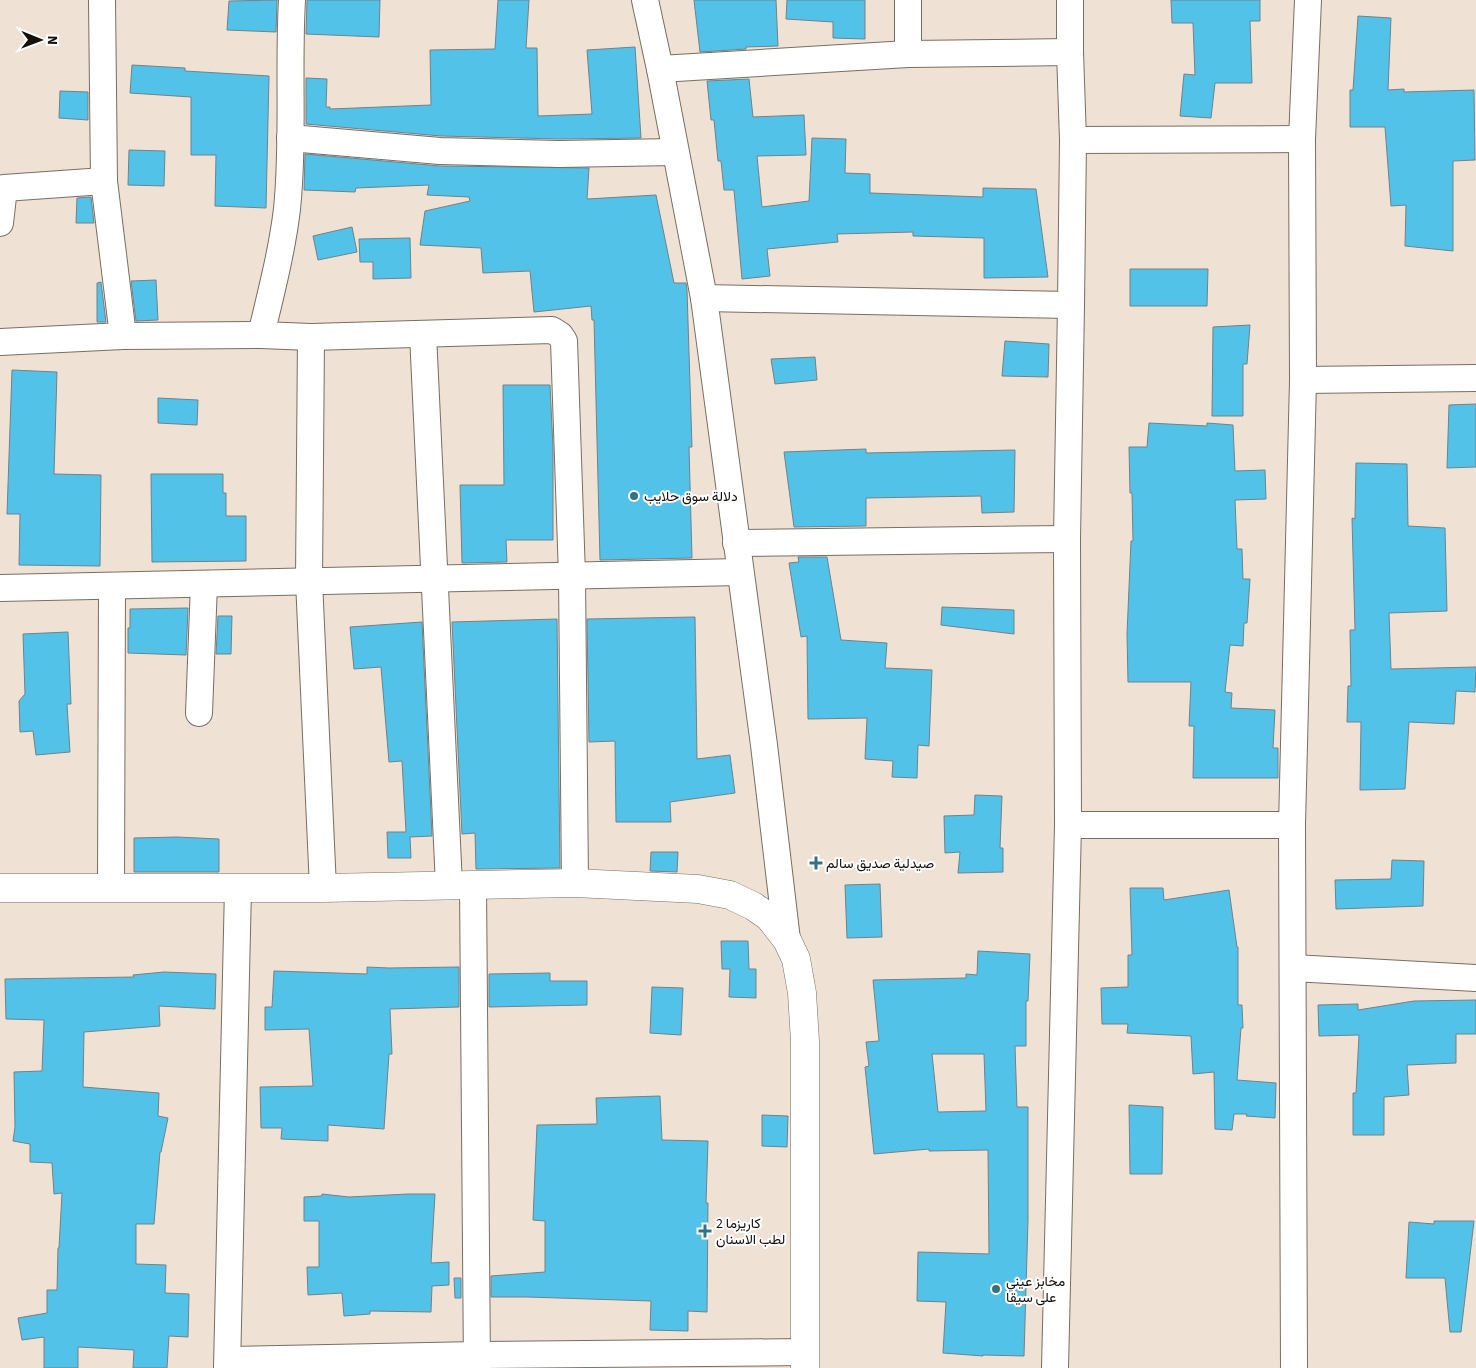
<svg xmlns="http://www.w3.org/2000/svg" width="1476" height="1368" viewBox="0 0 1476 1368" font-family="'Source Sans 3',Vazirmatn,sans-serif">
<style>
.building{fill:#53c2e8;stroke:#708289;fill-rule:evenodd}
.lines{fill:none;stroke-linecap:round;stroke-linejoin:round}
.street-casing{stroke:#796e62;stroke-width:28}
.secondary-casing{stroke:#796e62;stroke-width:29}
.street{stroke:#fff;stroke-width:26}
.secondary{stroke:#fff;stroke-width:28}
.poi-dot{fill:#337187;stroke:#fff;stroke-width:2}
.labels{text-anchor:middle;stroke-width:4;stroke-linejoin:round;paint-order:stroke}
.poi-label{font-size:14px;fill:#15100c;stroke:#fff;text-anchor:start}
</style>
<rect width="100%" height="100%" fill="#efe2d5"/>
<!-- building -->
<g class="building">
<path d="M277 0 276 32 227 30 229 1Z"/>
<path d="M307 0H380L379 37 306 34Z"/>
<path d="M498 0H529L526 48H537L538 116 592 114 587 50 635 47 641 138 559 139 441 136 306 124V78L327 79 326 107H330V109L431 105 430 50 495 49Z"/>
<path d="M694 0H776L778 46 746 47V49L700 52Z"/>
<path d="M787 0H865V39L833 38V22L786 19Z"/>
<path d="M1171 0H1260V21H1250L1252 83H1215L1211 118 1180 116 1184 74 1195 75 1193 23H1172Z"/>
<path d="M1358 16 1391 18 1388 90 1404 89V92L1474 90 1475 160 1453 161V251L1405 246 1406 205 1391 206 1385 127H1350V90H1353Z"/>
<path d="M132 65 185 68V71L269 76 266 208 215 206 216 155H191V97L130 93Z"/>
<path d="M749 79 753 117 804 115 806 155 757 156 762 207 809 201 812 138 846 139 845 173 870 174V193L983 197V188L1036 189 1048 277 984 278V238L913 236V232L837 234 838 242 767 249 770 276 742 279 734 190H724L721 161H718L714 120H711L707 81Z"/>
<path d="M60 91 88 92V120L59 118Z"/>
<path d="M129 150 165 151 164 186 128 185Z"/>
<path d="M305 154 440 166 589 168 587 199 656 195 674 283H686L687 290 692 447H689L692 558 600 560 594 320H592L591 306 534 312 530 271 483 273 481 248 420 245 425 211 470 201 469 197 427 195 429 185 356 188 355 192 304 190Z"/>
<path d="M91 197 94 223H76L77 198Z"/>
<path d="M352 227 357 252 318 260 313 236Z"/>
<path d="M410 238 411 278 373 279V262H360L359 239Z"/>
<path d="M1130 269H1208L1207 306H1130Z"/>
<path d="M156 280 158 320 136 321 131 281Z"/>
<path d="M101 282 106 322H97V283Z"/>
<path d="M1250 325 1247 364H1243V416H1212L1213 327Z"/>
<path d="M1005 341 1049 344 1048 377 1002 376Z"/>
<path d="M815 357 817 380 775 384 771 359Z"/>
<path d="M12 370 57 372 54 474 101 475 100 566 19 565 20 514H7Z"/>
<path d="M503 385H550L553 448V540H506L507 562 462 563 460 485H504Z"/>
<path d="M158 398 198 400 197 425 158 423Z"/>
<path d="M1476 404V467L1447 468 1449 405Z"/>
<path d="M1149 423 1207 426V423L1233 425 1235 471 1265 470 1266 499 1235 500 1237 549H1242L1243 579H1250L1247 623H1244L1243 646 1230 645 1225 692 1232 693 1231 708 1275 710 1273 748H1278V778H1193L1194 726H1189L1191 682H1128L1127 634 1131 541H1133L1132 493H1130L1129 447H1147Z"/>
<path d="M866 449V453L1015 450 1014 512 982 513 981 496 866 498V526L794 527 784 452Z"/>
<path d="M1356 463 1407 464 1408 526 1445 528 1447 611 1389 613 1391 669 1476 667 1475 692 1456 691 1454 724 1409 722 1405 789 1360 790 1361 722H1347L1348 686H1351L1350 630H1355L1352 518 1355 519Z"/>
<path d="M151 474H223V493H226V516H246V561L152 562Z"/>
<path d="M798 557H827L841 640 887 643 885 668 932 670 929 746 918 745 917 778 892 777 893 761 865 759 867 718 808 719 807 636 801 637 789 563 799 562Z"/>
<path d="M942 607 1014 610V634L941 625Z"/>
<path d="M188 608 186 655 128 653V628H130V609Z"/>
<path d="M218 616H232L231 654H216Z"/>
<path d="M695 617 697 759 730 755 735 793 670 802 671 822H616L615 741 589 742 587 619Z"/>
<path d="M557 619 560 868 476 869 475 833 462 834 452 622Z"/>
<path d="M422 622 432 836 410 837 411 858H388L387 832H406L402 761 389 762 381 667 354 669 350 627Z"/>
<path d="M68 632 71 704H67L70 752 36 755 33 731 20 732 19 701 25 694 23 634Z"/>
<path d="M975 795 1002 796 1000 848H1003V872L958 873 960 852 945 853 944 816 974 815Z"/>
<path d="M177 837 219 839V872H134V838Z"/>
<path d="M651 852H678L677 872 650 871Z"/>
<path d="M1392 860 1424 861 1423 906 1336 909 1335 880 1391 879Z"/>
<path d="M880 884 882 937 847 938 845 885Z"/>
<path d="M1130 888H1163L1164 900 1229 890 1237 947H1238V1005H1242L1243 1028H1241L1237 1080 1276 1083 1275 1118 1246 1116 1247 1114H1234L1232 1130 1215 1129 1214 1072 1193 1074 1191 1036 1127 1033 1128 1024H1102L1101 988 1128 987V955H1132Z"/>
<path d="M721 941H748L749 969H756V998L729 997 730 969H722Z"/>
<path d="M978 951 1030 954 1028 1001H1026V1046H1015L1017 1107H1028V1220L1024 1356 983 1355V1356L943 1353 946 1302 917 1301 918 1252 989 1254 988 1150 929 1151V1149L874 1154 865 1067 869 1066 866 1042 879 1041 873 980 966 978V974L977 975ZM932 1054H984L986 1111 938 1112Z"/>
<path d="M367 967 389 968 459 967V1007L390 1009 392 1054H389L384 1129 328 1125V1141L281 1139 282 1128H261L260 1087 313 1086 309 1029 265 1030V1007H272L274 971 367 974Z"/>
<path d="M164 972 216 974 215 1009 159 1006 160 1026 84 1032 83 1087 159 1093 158 1116 168 1118 161 1152H160L154 1224H136V1264L166 1265 165 1293 189 1294 188 1337 169 1336 167 1368H133L134 1350 78 1347V1368H44V1337L22 1340 18 1318 47 1313V1290H57L58 1248H59L62 1193 54 1194 52 1163 30 1162V1144L13 1141 15 1127 14 1072 42 1071 44 1020 6 1019 5 979 134 977 133 975Z"/>
<path d="M550 973V981H587V1005L489 1007V974Z"/>
<path d="M652 987 683 988 681 1035 650 1033Z"/>
<path d="M1476 1000V1034H1456V1063L1407 1065 1409 1095 1384 1097V1135H1353V1093H1356L1359 1035 1319 1036 1318 1005 1358 1004V1010L1414 1001Z"/>
<path d="M660 1096 662 1140 708 1141 706 1203H708L707 1312 688 1311V1331L650 1330 651 1301 527 1297H491V1276L545 1272V1221L533 1220 537 1125 597 1124 596 1098Z"/>
<path d="M1129 1105 1163 1107 1162 1174H1130Z"/>
<path d="M762 1115 788 1116 787 1147 762 1146Z"/>
<path d="M322 1194 349 1197 408 1194H435L431 1263 449 1262V1285L432 1286 431 1312 370 1311V1314L344 1316 342 1293 308 1295 307 1267H319V1221H304V1197L322 1196Z"/>
<path d="M1434 1221H1474L1461 1332H1450L1445 1278H1406L1409 1222 1434 1224Z"/>
<path d="M454 1278H461V1298H455Z"/>
</g>
<g class="lines">
<!-- street casing -->
<g class="street-casing">
<g id="street">
<path d="M102 0 104 181 123 336"/>
<path d="M645 0 660 69 704 298 764 745 787 940"/>
<path d="M908 0V54"/>
<path d="M660 69 908 54 1070 52"/>
<path d="M290 138 440 151 559 154 675 152"/>
<path d="M1073 140 1302 139"/>
<path d="M0 223 4 188 104 181"/>
<path d="M704 298 1071 305"/>
<path d="M423 334 449 885"/>
<path d="M261 335C271 293 282 251 287 209 294 139 288 69 292 0"/>
<path d="M311 337 309 581 323 888"/>
<path d="M0 342 123 336 261 335 311 337 552 330 560 335 564 341 572 576 575 883"/>
<path d="M1303 380 1476 378"/>
<path d="M736 543 1067 539"/>
<path d="M0 588 740 572"/>
<path d="M199 713 204 584"/>
<path d="M1068 825H1292"/>
<path d="M473 885 477 1368"/>
<path d="M111 887 112 586"/>
<path d="M1293 968 1476 978"/>
<path d="M228 1360 477 1355 805 1352"/>
<path d="M227 1368 238 888"/>
<path d="M1055 1368 1068 825 1067 539 1071 305 1073 140 1070 52V0"/>
<path d="M1294 1368 1292 825 1303 380 1302 139 1308 0"/>
</g>
</g>
<!-- secondary casing -->
<g class="secondary-casing">
<path id="secondary" d="M0 888H323L575 883 698 889 730 895 753 906 769 917 787 940 796 959 802 993 805 1041V1368"/>
</g>
<!-- street -->
<use href="#street" class="street"/>
<!-- secondary -->
<use href="#secondary" class="secondary"/>
</g>
<!-- markers -->
<g class="poi-dot">
<circle cx="634" cy="496" r="5"/>
<path d="M813.5 855.5h5v5h5v5h-5v5h-5v-5h-5v-5h5z"/>
<path d="M702.5 1223.5h5v5h5v5h-5v5h-5v-5h-5v-5h5z"/>
<circle cx="996" cy="1289" r="5"/>
</g>
<g class="labels">
<!-- poi labels -->
<g class="poi-label">
<text x="644" y="501">دلالة سوق حلايب</text>
<text x="826" y="868">صيدلية صديق سالم</text>
<text x="716" y="1228">كاريزما 2<tspan x="716" dy="16">لطب الاسنان</tspan></text>
<text x="1006" y="1286">مخابز عيني<tspan x="1006" dy="16">على سيقا</tspan></text>
</g>
</g>
<!-- north arrow -->
<g transform="translate(40 40) rotate(91)" stroke="#ffffff" stroke-width="4" paint-order="stroke">
<path d="M0-4L9 19L0 12L-9 19Z" fill="#15100c"/>
<text y="-8" font-size="14" font-weight="bold" text-anchor="middle" fill="#15100c">N</text>
</g>
</svg>
